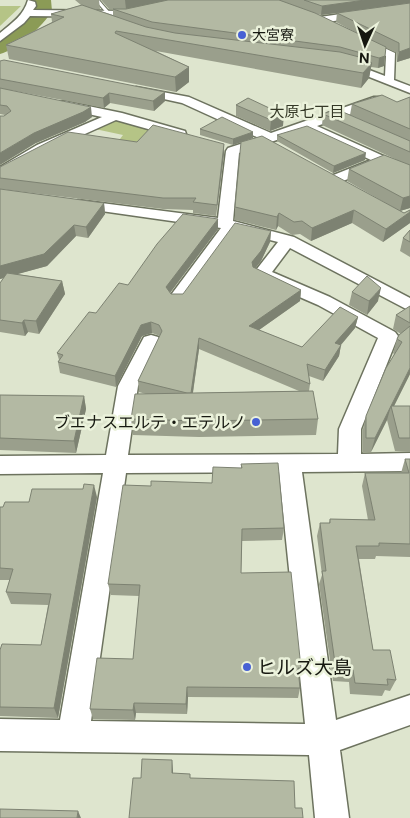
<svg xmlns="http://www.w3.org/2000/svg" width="410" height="818" viewBox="0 0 410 818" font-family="'Public Sans','Noto Sans JP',sans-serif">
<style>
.green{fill:#b5c486}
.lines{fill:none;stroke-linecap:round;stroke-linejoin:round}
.river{fill:#8b9b56;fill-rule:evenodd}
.lane-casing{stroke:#6d735f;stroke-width:2}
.street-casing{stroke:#6d735f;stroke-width:3}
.lane{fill:#fff;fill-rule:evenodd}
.street{fill:#fff;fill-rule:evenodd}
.wall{fill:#9a9f8c;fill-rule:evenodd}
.shaded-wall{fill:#7d8272}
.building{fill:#b3b9a3;stroke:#7d8272}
.poi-dot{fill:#4761d4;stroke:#ebf2db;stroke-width:2}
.labels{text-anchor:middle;stroke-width:5;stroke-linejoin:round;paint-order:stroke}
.far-poi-label{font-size:14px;fill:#161810;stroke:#ebf2db;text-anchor:start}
.far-neighbourhood-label{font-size:15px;fill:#353927;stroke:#ebf2db}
.poi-label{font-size:16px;fill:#161810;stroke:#ebf2db;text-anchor:end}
.near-poi-label{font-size:19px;fill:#161810;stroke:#ebf2db;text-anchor:start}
</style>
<rect width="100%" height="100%" fill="#dee5ce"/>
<!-- green -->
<g class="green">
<path d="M0 6H21L0 26Z"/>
<path d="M117 118 158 131 105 159 123 135 95 129Z"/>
</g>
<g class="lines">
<!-- river -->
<path class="river" d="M31 0H51L52 11C43 26 17 50 0 54V36L30 12Z"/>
<!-- lane casing -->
<g class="lane-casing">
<path id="lane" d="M95 0H99L112 15H108Z"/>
</g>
<!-- street casing -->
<g class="street-casing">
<g id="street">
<path d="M28 0 35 2 36 6 33 10 126 11 182 0H199L126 17 30 16 24 23 0 41V33C12 23 24 15 28 0Z"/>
<path d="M410 4V10L320 23 315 20 320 17Z"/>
<path d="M361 37 395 53 394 80 410 86V93L339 65V61L343 60 385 76 386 56 357 42 356 40Z"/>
<path d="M136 87 189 97 271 133 374 97H382V103L317 126 410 168V177L381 165 336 184H326L324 181 326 178 371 160 306 130 239 153 233 221 294 237 410 298V311L290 248 272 272 330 297 395 332 398 336 361 429V454L410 453V471L302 472 336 720 410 695V725L340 750 349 818H315L309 755 0 751V719L60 720 103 473 0 474V456L106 455 118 386 144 337 151 335 158 337 161 341 138 386 128 455 338 454 339 429 378 338 318 305 256 278 253 274 278 242 234 231 183 303H171L168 299 221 228 73 207 71 204 78 200 218 218 226 151 228 148 259 138 182 103 132 92 130 90ZM279 472 305 724 91 721 126 473Z"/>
<path d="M64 101 122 113 185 131 186 134 180 138 116 120 47 151 0 177V167L37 145 102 117 60 108 58 105 60 102Z"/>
</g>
</g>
<!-- lane -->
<use href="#lane" class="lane"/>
<!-- street -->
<use href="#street" class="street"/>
</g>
<!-- wall -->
<g class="wall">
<path d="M75 0H99L100 9H94L113 15V9H126H109L101 0H410V58L397 62V53L386 48 385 56 384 66 378 68 371 67 369 78 361 88 156 51 189 67V82L176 92 9 59 6 45 52 22 51 14 81 5ZM314 13 321 15 337 13 336 22 366 38Z"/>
<path d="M0 61 165 92V101L154 111 110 103 104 108 10 90 92 117 85 122 36 143 4 116 5 115 0 114Z"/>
<path d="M410 97V208L400 211 404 213 410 210V223L383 242 352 223 311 241 300 234 292 235 278 226 276 230 235 220V207L396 209 347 181 349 169 395 159 322 125 323 114 377 127 350 115 352 104 397 102Z"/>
<path d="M248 98 283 126 270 131 236 116V105Z"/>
<path d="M200 129 253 132V138L233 145 200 135Z"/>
<path d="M277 135 365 160 333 173 277 141Z"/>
<path d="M137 142 224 144V154L216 216 193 213V210L163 209 0 189V167Z"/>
<path d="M0 189 104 203 105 214 88 238 76 236 47 266 17 274 62 281 65 294 39 334 28 332 25 336 0 332V283L4 278 0 279Z"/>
<path d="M218 219V229L170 293 171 294H183L271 231 270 242 261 261 255 268 301 290 300 301 259 330 302 347 358 317 355 328 341 345 339 356 323 381 309 376 310 384 309 391 318 419 316 435 199 437 133 435 131 419 146 394 139 392 138 381 160 336 152 333 142 336 116 387 60 373 58 362 59 360 57 353 96 313 128 285ZM199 349 299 391 193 393Z"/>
<path d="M410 230V257L400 251 403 238Z"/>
<path d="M352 292 378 301 367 315 349 305Z"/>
<path d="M410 306V374L394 406H410V452L395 451 387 420 371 452H363V429L366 416 394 354 393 353 397 339 401 334 393 329 396 315Z"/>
<path d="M0 395 84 396 86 409 76 453 0 450Z"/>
<path d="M405 459H410V557L376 556 375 559H359L373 650 396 680 390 691 385 690 382 696 350 694 349 682 333 681 319 584 322 575 317 536 320 523H329L330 519 368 520 362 486 365 473H401Z"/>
<path d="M241 464 284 528 282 540 242 541 241 573 301 668 299 676 300 688 298 698 188 697 187 714 136 713 135 720 93 719 90 709 133 659 139 596 111 595 108 584 151 486 212 483 241 468Z"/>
<path d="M97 497 58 718 0 716V650L41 645 48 605 11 604 6 592 10 580H0V507H3L29 502Z"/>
</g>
<!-- shaded-wall -->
<g class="shaded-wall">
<path d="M125 0H172L126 9Z"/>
<path d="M365 0H410V3L321 15 322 6Z"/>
<path d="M410 48V58L397 62 399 52Z"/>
<path d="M385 56 384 66 378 68 379 58Z"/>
<path d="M372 63 369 78 361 88 363 73Z"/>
<path d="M189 67V82L176 92 175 77Z"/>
<path d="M165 92V101L154 111 153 101Z"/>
<path d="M109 93 110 103 104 108 103 98Z"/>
<path d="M91 107 92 117 85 122 36 143 0 165V153L34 133Z"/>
<path d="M284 115 283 126 270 131 271 120Z"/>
<path d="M253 132V138L233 145V139Z"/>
<path d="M224 144V154L216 216 217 205Z"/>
<path d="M366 153 365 160 333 173 334 166Z"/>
<path d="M410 196V208L400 211 403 198Z"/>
<path d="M104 203 105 214 88 238 86 227Z"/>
<path d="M354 210 352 223 311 241 312 228Z"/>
<path d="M410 212V223L383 242 386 229Z"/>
<path d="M279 213 278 226 276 230 277 217Z"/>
<path d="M218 219V229L166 298V287Z"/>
<path d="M74 225 76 236 47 266 0 279V266Z"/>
<path d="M271 231 270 242 261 261 252 273V262Z"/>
<path d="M62 281 65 294 39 334 36 321Z"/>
<path d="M381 288 378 301 367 315 369 301Z"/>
<path d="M301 290 300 301 249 337V326Z"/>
<path d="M358 317 355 328 333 354 335 343Z"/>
<path d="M24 320 28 332 25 336 22 323Z"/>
<path d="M151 322 152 333 142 336 116 387 115 376 141 325Z"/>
<path d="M199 338V349L191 405V394Z"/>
<path d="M341 345 339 356 323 381 325 370Z"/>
<path d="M410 368V374L392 410 391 406Z"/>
<path d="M84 396 86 409 76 453 74 441Z"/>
<path d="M391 406 387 420 371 452 375 438Z"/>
<path d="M94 485 97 497 58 718 54 708Z"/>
<path d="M187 687 188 697 187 714 186 704Z"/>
<path d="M134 703 136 713 135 720 133 710Z"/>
<path d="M172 760 173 770V783L172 773Z"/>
<path d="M78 811 81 818H77Z"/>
</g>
<!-- building -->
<g class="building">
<path d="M168 0H279L315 13 386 47 385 56 379 58 340 47 152 22 113 9H126Z"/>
<path d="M304 0H365L322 6Z"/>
<path d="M410 3V48L399 52V43L337 13Z"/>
<path d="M82 5 146 27 175 33 340 52 363 58 372 63 363 73 116 31 115 33 189 67 175 77 6 45 64 17 51 14Z"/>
<path d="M4 60 165 92 153 101 109 93 103 98 0 79V61Z"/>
<path d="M0 88 91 107 83 112 34 133 0 153V116H4L11 111 7 106 0 105Z"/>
<path d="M382 95 397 102 410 97V129L352 104Z"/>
<path d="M248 98 284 115 271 120 236 105Z"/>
<path d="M336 109 410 141V152L323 114Z"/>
<path d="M222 117 253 132 233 139 200 129Z"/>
<path d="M153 125 224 144 217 205 193 202 196 198H163L0 178V167L68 132 137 142Z"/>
<path d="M307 126 366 153 334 166 277 135Z"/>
<path d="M262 136 404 213 410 210V212L386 229 354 210 312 228 302 221 294 222 279 213 277 217 235 207 241 142Z"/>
<path d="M384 155 410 165V196L403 198 349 169Z"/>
<path d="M0 189 104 203 86 227 74 225 44 254 0 266Z"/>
<path d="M183 214 218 219 166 287 171 294H183L235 223 271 231 261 251 252 262 253 267 301 290 249 326 302 347 340 307 358 317 335 343 341 345 325 370 307 364 310 384 199 338 191 393H187L138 381 162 331 159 325 151 322 141 325 115 376 58 362 63 355 57 353 89 312 96 313 119 283 128 285 157 244Z"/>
<path d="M410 230V242L403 238Z"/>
<path d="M7 273 62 281 36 321 24 320 22 323 0 320V283Z"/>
<path d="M367 276 381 288 369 301 352 292Z"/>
<path d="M410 306V323L396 315Z"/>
<path d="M410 326V368L391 406H410V438H399L391 406 375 438H366V416L386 368 402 342 397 339 399 335Z"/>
<path d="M313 391 318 419 199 421 131 419 135 394Z"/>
<path d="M0 395 84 396 74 441 0 438Z"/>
<path d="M405 459H410V544L379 543V546H356L373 650H390L396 680 387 679 388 685 355 683 353 670H336L322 571H326L320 523H330V519L375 520 365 473H409Z"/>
<path d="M278 463 284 528 242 529 241 573 291 572 301 668H298L300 688 187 687 186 704 134 703 133 710 90 709 97 658 133 659 140 585 108 584 123 485 151 486V481L212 483 213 467 242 468 241 464Z"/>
<path d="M84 484 94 485 54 708 0 707V650L2 644 41 645 51 594 6 592 13 569 0 568V507H3L5 502H29L32 489H83Z"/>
<path d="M142 759 172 760V773L190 774V778L294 781 295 808H302L303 818H129L133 778H141Z"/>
<path d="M0 809 78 811 77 818H0Z"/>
</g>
<!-- markers -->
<g class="poi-dot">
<circle cx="242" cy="35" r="5"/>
<circle cx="256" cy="422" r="5"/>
<circle cx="247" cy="667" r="5"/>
</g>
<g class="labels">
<!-- far-poi labels -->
<g class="far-poi-label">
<text x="252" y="40">大宮寮</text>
</g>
<!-- far-neighbourhood labels -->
<g class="far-neighbourhood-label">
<text x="307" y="117">大原七丁目</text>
</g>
<!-- poi labels -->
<g class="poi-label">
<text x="246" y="428">ブエナスエルテ・エテルノ</text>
</g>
<!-- near-poi labels -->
<g class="near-poi-label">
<text x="257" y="674">ヒルズ大島</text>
</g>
</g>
<!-- north arrow -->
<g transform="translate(365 45) rotate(183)" stroke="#ebf2db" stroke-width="4" paint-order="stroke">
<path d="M0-4L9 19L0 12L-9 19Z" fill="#161810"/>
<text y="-8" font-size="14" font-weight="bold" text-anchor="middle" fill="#161810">N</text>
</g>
</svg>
